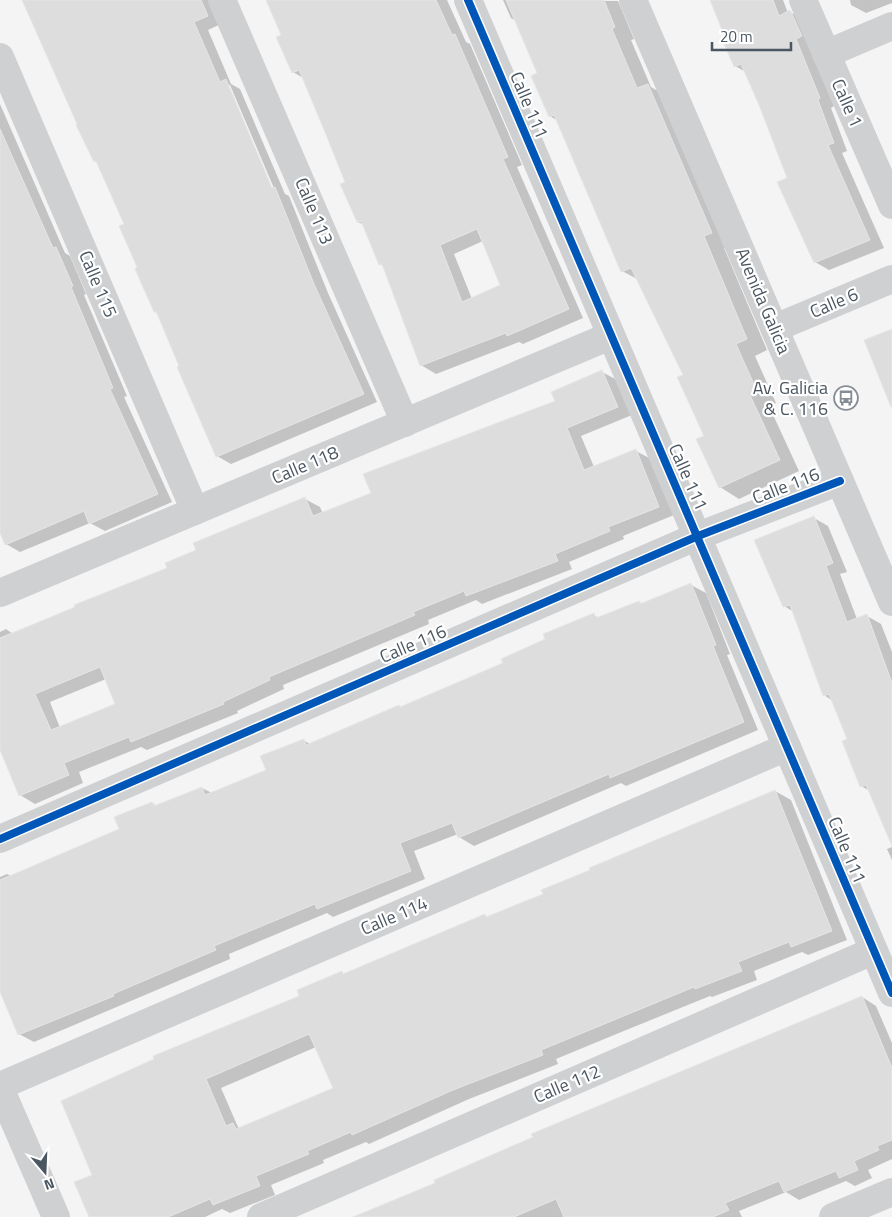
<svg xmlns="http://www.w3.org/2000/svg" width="892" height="1217" viewBox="0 0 892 1217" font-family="'Titillium Web',sans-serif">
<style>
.shadow{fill:#0003;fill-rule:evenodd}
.building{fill:#ddddde;stroke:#e5e6e7;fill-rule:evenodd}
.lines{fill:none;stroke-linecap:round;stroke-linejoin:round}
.minor{stroke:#ced0d2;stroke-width:28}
.cycleway-casing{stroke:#fff;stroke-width:11}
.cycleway{stroke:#0057b8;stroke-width:8}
.labels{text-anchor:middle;stroke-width:4.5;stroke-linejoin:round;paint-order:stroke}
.street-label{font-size:18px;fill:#4a5661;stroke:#fff}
.poi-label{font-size:18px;fill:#4a5661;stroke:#fff;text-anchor:end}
</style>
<rect width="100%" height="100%" fill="#f4f4f4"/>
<!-- shadow -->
<g class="shadow">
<path d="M23 0H211L221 24 208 30 231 84 240 89 285 194 289 196 328 293 377 402 231 464 217 456 159 314 155 312 125 225ZM227 85H230L276 193 273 194Z"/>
<path d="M267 0H447L466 42 470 44 522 165 517 167 583 318 523 344 519 342 436 374 421 365 385 268 380 264 364 225 358 222 346 183 303 78 293 72 283 35ZM483 241 502 285 472 299 454 254Z"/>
<path d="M503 0 618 1 634 39 631 40 651 87 668 97 731 245 724 248 767 350 755 356 776 403 769 406 799 471 739 499 720 487 684 375 639 280 622 271 558 121 550 116 538 74 516 21 511 18Z"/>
<path d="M711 0H783L788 13 790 12 804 20 809 47 834 106 831 108 847 151 842 153 884 248 829 270 815 262 788 178 760 105 746 72 735 66Z"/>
<path d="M850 0H892V3L866 13 851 5Z"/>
<path d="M0 104 65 253 70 256 86 294 84 295 127 396 124 397 172 502 105 531 90 523 20 552 6 544 0 530Z"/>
<path d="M602 372 617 380 632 415 581 436 594 467 636 451 651 459 674 515 623 536 624 539 569 562 572 569 482 604 476 600 428 620 429 624 283 685 284 689 237 711 238 713 147 750 141 747 79 772 83 783 35 804 20 795 0 749V632L6 629 13 634 169 569 197 551 305 499 320 507 323 514 372 494 557 402ZM106 679 117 704 60 728 50 702Z"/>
<path d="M814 518 828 526 847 572 840 574 857 619 867 616 881 624 892 652V844L870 791 861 786 849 740 833 701 824 695 794 612 784 606Z"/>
<path d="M691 585 706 593 730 654 727 655 758 730 626 786 621 783 474 846 459 837 458 834 414 851 425 879 333 917 327 913 229 954 230 959 34 1042 19 1034 0 989V877L7 874 11 876 121 830 152 803 157 806 202 788 212 793 267 771 303 740 310 744 401 708 504 663 594 615 599 618 639 602 643 604Z"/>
<path d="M775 791 791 800 847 940 808 955 802 952 754 971 757 980 712 997 710 996 614 1035 556 1059 558 1064 469 1099 369 1144 366 1142 323 1160 324 1163 271 1185 275 1195 230 1213 222 1209 205 1217H90L94 1175 301 997 342 973 345 975 485 916 488 917 544 894ZM316 1047 334 1089 240 1128 238 1127 221 1088Z"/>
<path d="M892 847V860L887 849Z"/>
<path d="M862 997 876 1006 892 1043V1159L868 1170 872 1178 855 1186 846 1181 799 1200 786 1192 739 1211 742 1217H368L437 1184Z"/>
</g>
<!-- building -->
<g class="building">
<path d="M22 0H201L208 16 194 22 220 82 226 79 272 188 275 187 314 284 364 394 216 457 177 367 179 366 156 311 154 312 135 269 137 267 119 226 124 224 96 161 94 162 76 125 77 124Z"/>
<path d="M266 0H436L452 35 455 34 508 157 503 159 569 309 507 336 506 333 420 366 382 264 379 265 361 221 357 222 340 184 345 182 325 132 299 70 292 73 276 37 281 35ZM477 229 500 285 462 302 440 245Z"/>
<path d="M506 0H604L615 27 612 29 637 88 648 84 712 233 704 236 747 339 736 344 757 391 750 395 780 460 719 488 696 439 704 436 677 377 683 375 631 268 621 272 554 115 549 117 531 76 537 73Z"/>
<path d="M710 0H773L779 16 790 10 802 36 796 39 820 98 818 100 834 143 828 145 870 240 814 263 777 182 787 178 759 105 741 64 734 67 723 41 726 40Z"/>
<path d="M0 129 53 248 56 247 73 286 71 287 113 388 110 389 158 494 89 524 84 511 5 545 0 533Z"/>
<path d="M892 329V407H891L864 340Z"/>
<path d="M602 370 618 407 567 428 584 470 636 449 659 507 608 527 610 531 555 554 558 561 466 596 464 591 413 612 415 615 269 677 270 680 223 702 224 704 131 742 129 737 64 763 69 775 19 796 0 750V638L75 607 74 605 167 568 165 563 196 550 193 543 305 497 313 516 371 493 363 474 555 401 551 392ZM100 667 115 704 51 730 35 694Z"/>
<path d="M814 516 833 563 826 566 847 622 867 614 892 683V846L866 785 860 787 842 741 847 739 829 694 823 696 790 605 783 607 754 540Z"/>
<path d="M691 583 716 645 713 646 744 722 610 778 609 774 458 838 452 823 400 843 411 871 317 909 315 904 214 946 216 950 113 994 114 996 18 1035 0 992V880L119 829 114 817 152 802 154 806 202 787 205 795 266 770 260 756 304 739 306 745 399 705 400 707 503 663 501 659 545 639 543 634 594 613 596 618 639 601 640 604Z"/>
<path d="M775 790 832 931 791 947 789 942 738 962 742 971 695 989 694 987 597 1027 541 1050 543 1055 453 1090 352 1135 351 1132 307 1151 309 1154 256 1176 260 1186 213 1205 210 1199 168 1217H89L74 1182 92 1175 61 1101 154 1059 153 1056 299 996 297 990 342 971 343 974 485 914 486 917 543 894 541 890 590 870 589 868ZM309 1034 333 1088 236 1129 233 1123 226 1126 206 1079Z"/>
<path d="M862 996 892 1068V1140L877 1146 879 1150 854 1161 858 1170 839 1178 836 1171 784 1192 779 1181 725 1203 729 1210 713 1217H564L556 1199 514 1217H353L435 1183 434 1180 533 1137 531 1134Z"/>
</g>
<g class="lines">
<!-- minor -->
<g class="minor">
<path d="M222 0 405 423"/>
<path d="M468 0 892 993"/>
<path d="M633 0 892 602"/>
<path d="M803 0 892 205"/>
<path d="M826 54 892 26"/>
<path d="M0 57 195 511"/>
<path d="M775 328 892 279"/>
<path d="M0 593 610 336"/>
<path d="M0 839 698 536 840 481"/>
<path d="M0 1086 787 747"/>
<path d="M0 1088 56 1217"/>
<path d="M261 1217 873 951"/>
<path d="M833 1217 892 1192"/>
</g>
<!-- cycleway casing -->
<g class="cycleway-casing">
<g id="cycleway">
<path d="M468 0 892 993"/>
<path d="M0 839 698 536 840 481"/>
</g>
</g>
<!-- cycleway -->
<use href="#cycleway" class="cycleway"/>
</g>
<!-- icons -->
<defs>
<g id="bus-ring" transform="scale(1.25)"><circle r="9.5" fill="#fff" stroke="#868d94" stroke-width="1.5"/><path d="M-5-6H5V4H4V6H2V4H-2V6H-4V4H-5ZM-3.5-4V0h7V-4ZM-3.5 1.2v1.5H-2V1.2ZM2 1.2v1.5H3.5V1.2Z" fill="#868d94"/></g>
</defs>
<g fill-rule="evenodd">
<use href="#bus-ring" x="846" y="398"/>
</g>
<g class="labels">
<!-- street labels -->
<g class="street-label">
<text transform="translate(847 103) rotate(66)" y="6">Calle 1</text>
<text transform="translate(529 105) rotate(67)" y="6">Calle 111</text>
<text transform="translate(314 211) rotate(67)" y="6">Calle 113</text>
<text transform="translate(98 284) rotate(67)" y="6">Calle 115</text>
<text transform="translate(763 301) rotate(67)" y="6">Avenida Galicia</text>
<text transform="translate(834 303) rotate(-23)" y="6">Calle 6</text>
<text transform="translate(305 465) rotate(-23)" y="6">Calle 118</text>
<text transform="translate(688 477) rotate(66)" y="6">Calle 111</text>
<text transform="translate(786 486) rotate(-21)" y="6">Calle 116</text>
<text transform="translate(413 644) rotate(-23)" y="6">Calle 116</text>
<text transform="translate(847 850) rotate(67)" y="6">Calle 111</text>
<text transform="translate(394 916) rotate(-23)" y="6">Calle 114</text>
<text transform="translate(567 1084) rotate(-23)" y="6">Calle 112</text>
</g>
<!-- poi labels -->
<g class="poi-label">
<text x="828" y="394">Av. Galicia<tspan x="828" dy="21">&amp; C. 116</tspan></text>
</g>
</g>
<!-- north arrow -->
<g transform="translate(45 1172) rotate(161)" stroke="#ffffff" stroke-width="4" paint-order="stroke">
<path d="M0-4L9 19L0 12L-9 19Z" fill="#4a5661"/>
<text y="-8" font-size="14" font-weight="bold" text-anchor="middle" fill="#4a5661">N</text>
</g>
<!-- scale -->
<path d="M712 42v8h79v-8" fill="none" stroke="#4a5661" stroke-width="2.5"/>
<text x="720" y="42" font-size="15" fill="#4a5661" stroke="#ffffff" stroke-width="4" paint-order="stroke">20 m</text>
</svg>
